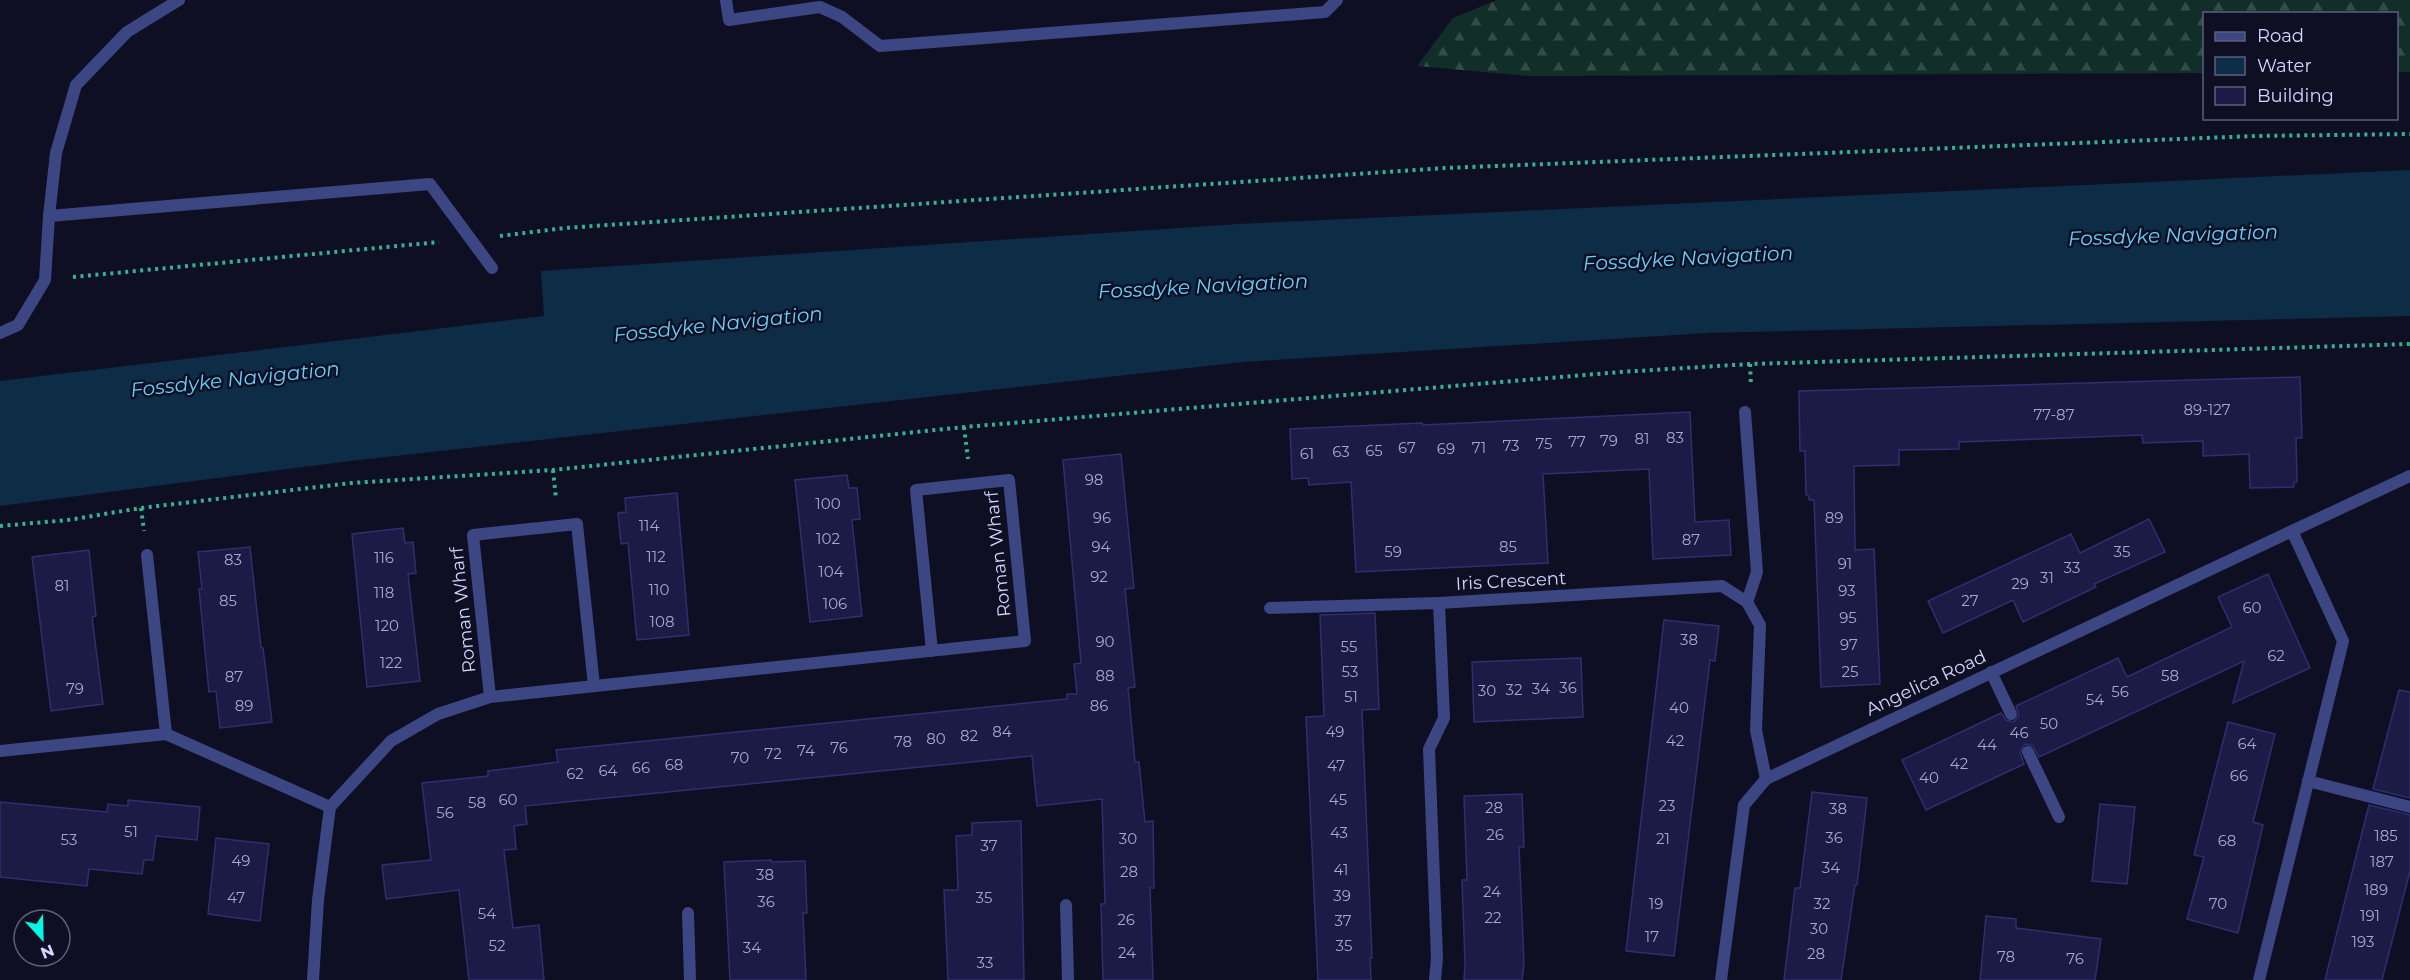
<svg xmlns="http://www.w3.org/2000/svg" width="2410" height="980" viewBox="0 0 2410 980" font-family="Montserrat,sans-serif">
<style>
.forest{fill:url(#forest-firs)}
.water{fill:#0d2c45}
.building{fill:#1c1b45;stroke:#2f2e70;stroke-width:1.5}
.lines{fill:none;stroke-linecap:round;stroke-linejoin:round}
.path{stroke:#32b493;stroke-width:4;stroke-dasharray:3 4.5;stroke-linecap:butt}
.lane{stroke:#3b4682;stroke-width:12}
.street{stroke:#3b4682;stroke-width:12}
.labels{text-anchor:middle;stroke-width:5;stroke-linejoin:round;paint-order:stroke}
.number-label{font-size:15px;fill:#a5a7d0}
.street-label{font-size:18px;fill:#d3d6fe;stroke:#0f0f24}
.water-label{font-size:20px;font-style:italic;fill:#64d1fc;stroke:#0f0f24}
</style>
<defs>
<pattern id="forest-firs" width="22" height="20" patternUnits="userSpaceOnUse" patternTransform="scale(1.5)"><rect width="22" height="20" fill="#122e28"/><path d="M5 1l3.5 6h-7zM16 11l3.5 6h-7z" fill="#344c48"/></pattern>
</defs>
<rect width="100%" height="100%" fill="#0f0f24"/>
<!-- forest -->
<path class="forest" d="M1497 0H2410V72H2397L2396 14H2204V73L1529 76 1417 66 1453 18Z"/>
<!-- water -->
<path class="water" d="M2410 170V316L1708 333 1243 362 350 461 0 506V381L544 316 541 271 1238 224Z"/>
<!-- building -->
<g class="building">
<path d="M2300 377 2302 438H2296L2297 482H2294V487L2250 488 2249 454 2203 456V441L2143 443 2142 435 1959 442V449L1899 450V465L1854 466 1855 550 1874 549 1880 684 1821 687 1814 500H1809V496L1806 495 1805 451H1800L1799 391Z"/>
<path d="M1690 412 1695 522 1729 520 1731 555 1653 559 1649 469 1543 474 1548 563 1356 572 1351 482 1309 485 1308 478 1292 479 1290 429 1422 423 1423 425Z"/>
<path d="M1121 454 1134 588 1125 589 1135 687 1128 688 1135 762H1139L1145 822 1153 821 1154 888H1150L1153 980H1103L1101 904H1105L1102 799 1037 806 1032 756 525 806 527 824 514 826 516 849 504 850 513 928 539 925 544 980H469L459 890 386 899 382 865 431 860 422 783 488 776V771L558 762 556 750 1067 699V694H1077L1074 664 1081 663 1063 460Z"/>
<path d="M847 475 849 488H857L860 519 852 520 862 616 810 622 795 480Z"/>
<path d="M677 493 689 635 637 640 628 543 621 544 618 513 626 512 625 498Z"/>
<path d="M2149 519 2165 552 2094 584 2096 587 2023 622 2013 600 1943 633 1928 601 2071 534 2080 553Z"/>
<path d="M403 528 405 543 413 542 416 573 408 574 420 681 367 687 352 534Z"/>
<path d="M250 547 261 648H263L272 722 220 728 216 691 209 692 199 589H202L198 552Z"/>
<path d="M89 550 96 616 92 617 103 704 51 711 32 557Z"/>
<path d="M2268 574 2310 668 2233 703 2244 661 2039 757 2033 746 2025 744 2020 752 2024 764 1926 810 1902 760 2001 713 2006 720 2014 722 2019 715 2016 706 2118 658 2127 677 2232 627 2218 597Z"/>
<path d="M1375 613 1379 709 1362 710 1372 958H1370L1371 980H1318L1306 717 1324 716 1320 615Z"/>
<path d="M1664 620 1719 626 1715 661 1710 660 1674 956 1626 951Z"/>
<path d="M1581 658 1583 717 1474 722 1472 662Z"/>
<path d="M2399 690 2410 692V798L2373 789Z"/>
<path d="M2228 722 2275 734 2253 822 2263 825 2238 933 2187 919 2204 857 2194 855Z"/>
<path d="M1812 792 1867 798 1857 885H1855L1841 980H1784L1795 888H1800Z"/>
<path d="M1522 794 1524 847H1519L1524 964 1522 980H1464L1465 963 1462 880H1467L1464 796Z"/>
<path d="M128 800 200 807 197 840 156 836 153 860H144L142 874 89 869 87 886 0 877V802L107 812 108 804 128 806Z"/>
<path d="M2100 804 2135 807 2127 884 2092 881Z"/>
<path d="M2369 805 2410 815V871L2382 980H2325Z"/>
<path d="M1021 821 1024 980H948L944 890H958L956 836 972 835V823Z"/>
<path d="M216 838 269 844 260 921 208 914Z"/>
<path d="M771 860V862L805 861 807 913H803L806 980H730L724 862Z"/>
<path d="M1986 916 2016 919V928L2101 939 2095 980H1980Z"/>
</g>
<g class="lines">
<!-- path -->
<g class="path">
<path d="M500 236 565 228 1445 168 2255 136 2410 134"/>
<path d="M73 277 439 242"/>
<path d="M1750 364 1751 386"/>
<path d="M964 427 968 459"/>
<path d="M553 470 556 499"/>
<path d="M141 508 144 531"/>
<path d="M0 526 68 520 141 508 351 483 553 470 964 427 1620 372 1750 364 2410 344"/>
</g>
<!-- lane -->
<g class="lane">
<path d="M726 0 729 20 820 7 842 17 880 46 1325 12 1337 0"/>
<path d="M49 216 56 153 76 85 127 32 179 0"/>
<path d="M0 333 18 325 45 280 49 216 430 184 492 268"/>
<path d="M1270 608 1439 603"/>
<path d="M1991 672 2011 714"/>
<path d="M2028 752 2059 817"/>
</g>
<!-- street -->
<g class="street">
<path d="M1745 412 1757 572 1747 602"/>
<path d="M2292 531 2410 476"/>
<path d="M147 555 166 734 330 807"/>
<path d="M594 686 577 524 473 535 490 697 1025 641 1009 480 916 490 932 651"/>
<path d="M0 751 166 734"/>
<path d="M2308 781 2410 807"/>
<path d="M1066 905 1068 980"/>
<path d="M688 913 690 980"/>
<path d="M313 980 318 900 330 807 391 741 438 714 490 697"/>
<path d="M1435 980 1437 958 1429 749 1444 718 1439 603 1722 586 1747 602 1760 625 1756 730 1766 779"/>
<path d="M1721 980 1744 805 1766 779 2292 531 2343 641 2259 980"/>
</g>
</g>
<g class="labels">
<!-- number labels -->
<g class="number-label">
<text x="2207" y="415">89-127</text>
<text x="2054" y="420">77-87</text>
<text x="1675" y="443">83</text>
<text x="1642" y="444">81</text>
<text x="1609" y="446">79</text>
<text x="1577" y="447">77</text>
<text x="1544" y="449">75</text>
<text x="1511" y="451">73</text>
<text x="1407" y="453">67</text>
<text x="1479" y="453">71</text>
<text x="1446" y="454">69</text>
<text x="1374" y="456">65</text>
<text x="1341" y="457">63</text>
<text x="1307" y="459">61</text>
<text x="1094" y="485">98</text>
<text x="828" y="509">100</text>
<text x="1102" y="523">96</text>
<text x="1834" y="523">89</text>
<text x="649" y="531">114</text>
<text x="828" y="544">102</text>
<text x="1691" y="545">87</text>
<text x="1101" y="552">94</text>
<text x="1508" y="552">85</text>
<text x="1393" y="557">59</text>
<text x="2122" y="557">35</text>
<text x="656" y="562">112</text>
<text x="384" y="563">116</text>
<text x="233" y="565">83</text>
<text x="1845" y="569">91</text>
<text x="2072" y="573">33</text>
<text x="831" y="577">104</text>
<text x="1099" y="582">92</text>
<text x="2047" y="583">31</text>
<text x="2020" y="589">29</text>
<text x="62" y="591">81</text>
<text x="659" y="595">110</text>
<text x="1847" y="596">93</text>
<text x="384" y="598">118</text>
<text x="228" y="606">85</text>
<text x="1970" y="606">27</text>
<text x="835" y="609">106</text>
<text x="2252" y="613">60</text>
<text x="1848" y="623">95</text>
<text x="662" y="627">108</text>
<text x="387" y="631">120</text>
<text x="1689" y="645">38</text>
<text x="1105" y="647">90</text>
<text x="1849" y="650">97</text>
<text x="1349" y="652">55</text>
<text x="2276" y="661">62</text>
<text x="391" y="668">122</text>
<text x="1350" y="677">53</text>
<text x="1850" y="677">25</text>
<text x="1105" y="681">88</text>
<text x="2170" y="681">58</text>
<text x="234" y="682">87</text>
<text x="1568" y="693">36</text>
<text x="75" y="694">79</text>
<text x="1541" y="694">34</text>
<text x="1514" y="695">32</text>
<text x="1487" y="696">30</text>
<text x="2120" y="697">56</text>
<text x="1351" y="702">51</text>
<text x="2095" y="705">54</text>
<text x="244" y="711">89</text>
<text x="1099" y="711">86</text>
<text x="1679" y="713">40</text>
<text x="2049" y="729">50</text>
<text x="1002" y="737">84</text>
<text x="1335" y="737">49</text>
<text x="2019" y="738">46</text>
<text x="969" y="741">82</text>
<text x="936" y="744">80</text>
<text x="1675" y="746">42</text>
<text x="903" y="747">78</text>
<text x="2247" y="749">64</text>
<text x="1987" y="750">44</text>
<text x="839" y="753">76</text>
<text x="806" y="756">74</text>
<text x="773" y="759">72</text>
<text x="740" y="763">70</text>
<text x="1959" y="769">42</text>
<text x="674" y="770">68</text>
<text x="1336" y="771">47</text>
<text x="641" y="773">66</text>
<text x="608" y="776">64</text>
<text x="575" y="779">62</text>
<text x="2239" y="781">66</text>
<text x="1929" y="783">40</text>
<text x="508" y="805">60</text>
<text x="1338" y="805">45</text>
<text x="477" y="808">58</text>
<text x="1667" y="811">23</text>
<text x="1494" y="813">28</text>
<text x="1838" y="814">38</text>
<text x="445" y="818">56</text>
<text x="131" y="837">51</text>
<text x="1339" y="838">43</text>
<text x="1495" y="840">26</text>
<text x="2386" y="841">185</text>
<text x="1834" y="843">36</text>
<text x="1128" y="844">30</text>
<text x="1663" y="844">21</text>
<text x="69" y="845">53</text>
<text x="2227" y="846">68</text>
<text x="989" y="851">37</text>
<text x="241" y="866">49</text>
<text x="2382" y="867">187</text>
<text x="1831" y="873">34</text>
<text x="1341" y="875">41</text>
<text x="1129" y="877">28</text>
<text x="765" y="880">38</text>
<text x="2376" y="895">189</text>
<text x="1492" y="897">24</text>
<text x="1342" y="901">39</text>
<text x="236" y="903">47</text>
<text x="984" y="903">35</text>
<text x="766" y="907">36</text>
<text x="1656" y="909">19</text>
<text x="1822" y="909">32</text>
<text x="2218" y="909">70</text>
<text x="487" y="919">54</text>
<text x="2370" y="921">191</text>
<text x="1493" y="923">22</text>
<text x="1126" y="925">26</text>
<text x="1343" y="926">37</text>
<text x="1819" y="934">30</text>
<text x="1652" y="942">17</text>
<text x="2363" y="947">193</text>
<text x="497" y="951">52</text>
<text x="1344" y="951">35</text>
<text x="752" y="953">34</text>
<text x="1127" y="958">24</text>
<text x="1816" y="959">28</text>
<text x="2006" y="962">78</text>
<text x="2075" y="964">76</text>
<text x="985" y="968">33</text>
</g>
<!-- street labels -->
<g class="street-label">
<text transform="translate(998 554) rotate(-96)" y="6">Roman Wharf</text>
<text transform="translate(1511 581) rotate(-3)" y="6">Iris Crescent</text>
<text transform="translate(463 610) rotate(-96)" y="6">Roman Wharf</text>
<text transform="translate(1926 683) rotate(-25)" y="6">Angelica Road</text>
</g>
<!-- water labels -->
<g class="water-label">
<text transform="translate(2173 235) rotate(-2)" y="7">Fossdyke Navigation</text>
<text transform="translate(1688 258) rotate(-3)" y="7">Fossdyke Navigation</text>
<text transform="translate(1203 286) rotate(-3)" y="7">Fossdyke Navigation</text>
<text transform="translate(718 324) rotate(-6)" y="7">Fossdyke Navigation</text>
<text transform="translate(235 379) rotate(-6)" y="7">Fossdyke Navigation</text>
</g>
</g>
<!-- legend -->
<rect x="2203" y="12" width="195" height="108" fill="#0f0f24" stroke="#5d5f7b" stroke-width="1.5"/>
<rect x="2215" y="32" width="30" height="9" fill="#3b4682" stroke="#5d5f7b" stroke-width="1.5"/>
<text x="2257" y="42" font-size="18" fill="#d3d6fe">Road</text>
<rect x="2215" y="57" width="30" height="18" fill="#0d2c45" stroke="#5d5f7b" stroke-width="1.5"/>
<text x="2257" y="72" font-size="18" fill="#d3d6fe">Water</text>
<rect x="2215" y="87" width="30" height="18" fill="#1c1b45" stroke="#5d5f7b" stroke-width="1.5"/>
<text x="2257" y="102" font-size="18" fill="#d3d6fe">Building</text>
<!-- north arrow -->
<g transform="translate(42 938) rotate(158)"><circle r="28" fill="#0f0f24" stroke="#5d5f7b" stroke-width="1.5"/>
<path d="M0-4.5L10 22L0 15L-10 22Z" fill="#05f8e3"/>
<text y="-9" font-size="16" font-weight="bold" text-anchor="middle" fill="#d3d6fe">N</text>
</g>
</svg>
